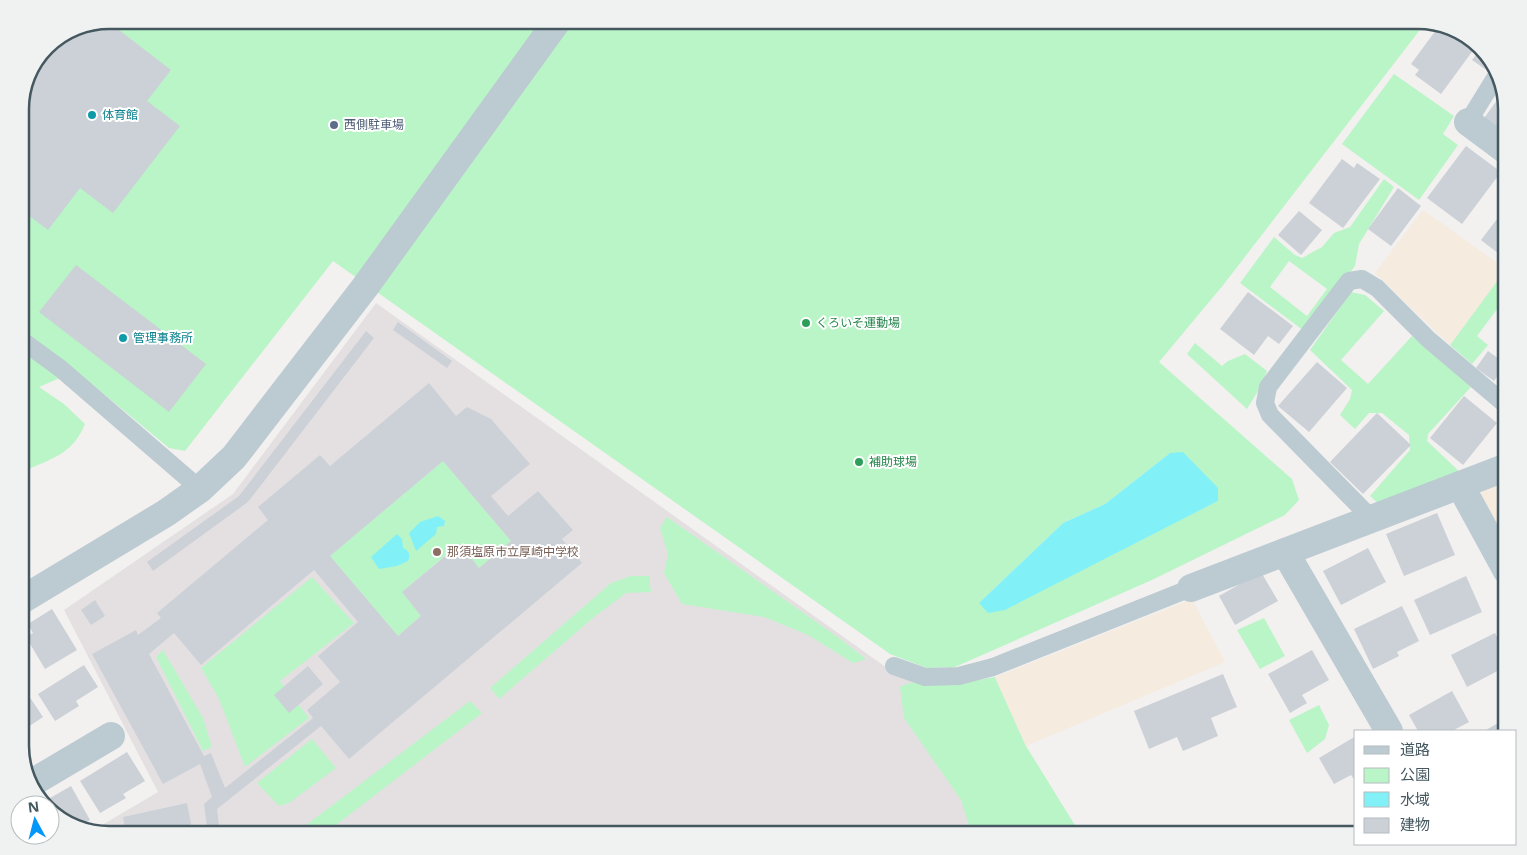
<svg xmlns="http://www.w3.org/2000/svg" width="1527" height="855" viewBox="0 0 1527 855" font-family="'Noto Sans','Noto Sans JP',sans-serif">
<style>
.education{fill:#e4e0e2}
.green{fill:#baf5c7;fill-rule:evenodd}
.sand{fill:#f5ebdf}
.water{fill:#82f1f7}
.building{fill:#cbd1d6;fill-rule:evenodd}
.lines{fill:none;stroke-linecap:round;stroke-linejoin:round}
.service{stroke:#bccbd1;stroke-width:18}
.minor{stroke:#bccbd1;stroke-width:28}
.culture-dot{fill:#0f9aa8;stroke:#fff;stroke-width:2}
.service-dot{fill:#5c6f8a;stroke:#fff;stroke-width:2}
.leisure-dot{fill:#2e9e5b;stroke:#fff;stroke-width:2}
.education-dot{fill:#8d6e63;stroke:#fff;stroke-width:2}
.labels{text-anchor:middle;stroke-width:4;stroke-linejoin:round;paint-order:stroke}
.culture-label{font-size:12px;fill:#0d838f;stroke:#fff;text-anchor:start}
.service-label{font-size:12px;fill:#4e5e75;stroke:#fff;text-anchor:start}
.leisure-label{font-size:12px;fill:#27864d;stroke:#fff;text-anchor:start}
.education-label{font-size:12px;fill:#785e54;stroke:#fff;text-anchor:start}
.rim{fill:none;stroke:#455860;stroke-width:2.5}
</style>
<rect width="100%" height="100%" fill="#f3f0f0"/>
<!-- education -->
<path class="education" d="M376 303 894 673 948 691 1057 835H108L92 831 158 792 64 610 233 494Z"/>
<!-- green -->
<g class="green">
<path d="M109 20H1418L1426 22 1224 284 1159 362 1292 479 1299 500 1285 515 1154 579 955 667 927 668 890 654 333 261 185 451 169 448 76 371 39 387 64 404 85 424C72 456 49 459 20 473V103L46 46 75 27ZM1170 453 1218 501 1055 583 979 603 1063 523 1105 504Z"/>
<path d="M1394 74 1454 116 1443 134 1458 145 1419 200 1342 144Z"/>
<path d="M1384 179 1394 187 1359 244 1355 266 1304 331 1240 283 1274 237 1295 255 1302 258 1322 247 1334 233 1350 227ZM1289 261 1327 289 1307 316 1270 287Z"/>
<path d="M1506 269 1507 296 1477 336 1488 345 1472 364 1450 345Z"/>
<path d="M1351 292 1365 295 1384 311 1341 360 1368 384 1412 336 1471 387 1428 434 1427 441 1462 474 1379 504 1370 496 1410 450 1409 435 1382 413H1369L1355 429 1340 415 1350 399 1352 390 1310 350Z"/>
<path d="M1195 343 1222 366 1228 361 1245 354 1267 371 1261 386 1247 409 1187 354Z"/>
<path d="M443 461 511 541 479 568 459 544 402 592 421 616 398 636 330 556Z"/>
<path d="M667 517 839 638 866 659 853 663 808 635 764 617 682 604 664 573 668 554 660 528Z"/>
<path d="M631 576H649L651 592 626 593 594 617 499 699 490 688 611 583Z"/>
<path d="M312 577 354 623 280 681 309 718 245 767 219 699 201 668Z"/>
<path d="M1264 618 1285 656 1260 669 1237 630Z"/>
<path d="M163 650 203 718 212 747 203 751 156 657Z"/>
<path d="M995 677 1026 746 1081 835H977L970 829 961 800 904 718 900 687 910 683H961Z"/>
<path d="M470 701 482 713 323 835H293Z"/>
<path d="M1319 705 1329 725 1325 739 1307 753 1289 720Z"/>
<path d="M312 739 336 768 289 803 279 806 257 783Z"/>
</g>
<!-- sand -->
<g class="sand">
<path d="M1423 210 1506 269 1450 345 1375 273Z"/>
<path d="M1507 477V541L1484 505 1481 495 1486 485Z"/>
<path d="M1192 599 1225 662 1026 746 995 677Z"/>
<path d="M20 675 30 691 20 697Z"/>
</g>
<!-- water -->
<g class="water">
<path d="M1183 452 1218 488V501L1005 610 988 613 979 603 1063 523 1105 504 1170 453Z"/>
<path d="M438 516 445 521 444 526 437 527 436 534 416 551 409 533 420 522Z"/>
<path d="M397 534 402 539 403 548C409 551 411 554 408 561L397 566 379 569 371 557Z"/>
</g>
<!-- building -->
<g class="building">
<path d="M106 20 171 70 147 101 180 126 113 213 80 188 48 230 20 209V103L46 46 75 27Z"/>
<path d="M1439 26 1462 32 1477 45 1441 94 1415 75 1419 70 1411 64Z"/>
<path d="M1481 49 1492 60 1485 69 1472 60Z"/>
<path d="M1503 92 1507 103V139L1482 121Z"/>
<path d="M1466 146 1501 172 1462 224 1427 198Z"/>
<path d="M1342 159 1354 168 1357 163 1380 179 1343 228 1309 203Z"/>
<path d="M1398 188 1421 206 1391 246 1368 229Z"/>
<path d="M1507 206V260L1481 240Z"/>
<path d="M1299 211 1322 230 1301 255 1278 235Z"/>
<path d="M76 265 206 364 169 412 39 312Z"/>
<path d="M1248 292 1293 326 1279 344 1268 336 1254 355 1220 329Z"/>
<path d="M398 322 452 361 447 368 393 330Z"/>
<path d="M366 331 374 338 248 502 153 571 147 562 239 496Z"/>
<path d="M1488 351 1506 364 1494 381 1476 368Z"/>
<path d="M1317 362 1347 388 1309 432 1278 406Z"/>
<path d="M429 383 456 416 467 407 491 419 530 464 491 496 508 516 538 491 573 530 562 539 582 563 349 759 321 726 217 809 220 835H126L123 817 187 803 192 829 207 827 204 804 212 797 200 764 163 784 92 654 136 630 138 635 161 618 157 613 268 520 258 507 320 455 330 466ZM443 461 511 541 479 568 460 544 402 592 421 616 398 636 330 556ZM314 570 358 622 318 656 340 682 307 710 313 718 225 788 211 753 204 756 149 654 174 633 201 665Z"/>
<path d="M1464 396 1497 423 1463 465 1430 438Z"/>
<path d="M1377 413 1411 445 1363 494 1330 462Z"/>
<path d="M1437 513 1455 555 1404 576 1386 534Z"/>
<path d="M1368 548 1386 582 1341 605 1323 571Z"/>
<path d="M1261 572 1278 601 1235 625 1219 596Z"/>
<path d="M1466 576 1482 612 1430 635 1414 600Z"/>
<path d="M95 600 105 616 91 625 81 610Z"/>
<path d="M1402 606 1419 641 1397 652 1399 656 1373 669 1354 629Z"/>
<path d="M52 609 77 650 45 669 26 637 33 633 28 624Z"/>
<path d="M1495 633 1507 655V666L1467 687 1451 655Z"/>
<path d="M1312 650 1329 680 1302 695 1307 703 1290 713 1268 674Z"/>
<path d="M84 665 98 687 76 701 79 706 55 721 38 694Z"/>
<path d="M308 666 323 684 289 713 274 695Z"/>
<path d="M1223 674 1237 707 1211 718 1218 736 1183 751 1177 737 1149 749 1134 711Z"/>
<path d="M1452 691 1469 722 1452 731H1418L1409 715Z"/>
<path d="M29 696 43 717 25 729 27 733 20 737V702Z"/>
<path d="M1507 718V731H1487L1486 730Z"/>
<path d="M1356 736V782L1351 775 1334 784 1319 758Z"/>
<path d="M127 752 145 781 123 794 126 798 100 813 80 781Z"/>
<path d="M71 786 90 820 78 827 65 823 50 809V805L43 802Z"/>
</g>
<g class="lines">
<!-- service -->
<g class="service">
<path d="M1468 122 1497 75"/>
<path d="M20 339 61 369 200 489"/>
<path d="M1372 519 1270 415 1265 403 1268 387 1349 281 1362 279 1377 288 1428 339 1507 406"/>
<path d="M894 666 925 677 959 676 993 667 1191 588"/>
</g>
<!-- minor -->
<g class="minor">
<path d="M1468 122 1507 151"/>
<path d="M1460 485 1507 571"/>
<path d="M1285 552 1389 731"/>
<path d="M1191 588 1507 467"/>
<path d="M20 601 166 513 200 489 234 457 365 287 558 20"/>
<path d="M30 784 111 736"/>
</g>
</g>
<!-- markers -->
<g class="culture-dot">
<circle cx="92" cy="115" r="5"/>
<circle cx="123" cy="338" r="5"/>
</g>
<circle class="service-dot" cx="334" cy="125" r="5"/>
<g class="leisure-dot">
<circle cx="806" cy="323" r="5"/>
<circle cx="859" cy="462" r="5"/>
</g>
<circle class="education-dot" cx="437" cy="552" r="5"/>
<g class="labels">
<!-- culture labels -->
<g class="culture-label">
<text x="102" y="119">体育館</text>
<text x="133" y="342">管理事務所</text>
</g>
<!-- service labels -->
<g class="service-label">
<text x="344" y="129">西側駐車場</text>
</g>
<!-- leisure labels -->
<g class="leisure-label">
<text x="816" y="327">くろいそ運動場</text>
<text x="869" y="466">補助球場</text>
</g>
<!-- education labels -->
<g class="education-label">
<text x="447" y="556">那須塩原市立厚崎中学校</text>
</g>
</g>
<!-- crop -->
<path d="M0 0H1527V855H0ZM109 29H1418A80 80 0 0 1 1498 109V746A80 80 0 0 1 1418 826H109A80 80 0 0 1 29 746V109A80 80 0 0 1 109 29Z" fill="#f0f2f2" fill-rule="evenodd"/>
<path class="rim" d="M109 29H1418A80 80 0 0 1 1498 109V746A80 80 0 0 1 1418 826H109A80 80 0 0 1 29 746V109A80 80 0 0 1 109 29Z"/>
<!-- legend -->
<rect x="1354" y="730" width="162" height="115" fill="#ffffff" stroke="#b5bcbf"/>
<rect x="1364" y="746" width="25" height="8" fill="#bccbd1" stroke="#b5bcbf"/>
<text x="1400" y="755" font-size="15" fill="#455860">道路</text>
<rect x="1364" y="768" width="25" height="15" fill="#baf5c7" stroke="#b5bcbf"/>
<text x="1400" y="780" font-size="15" fill="#455860">公園</text>
<rect x="1364" y="792" width="25" height="15" fill="#82f1f7" stroke="#b5bcbf"/>
<text x="1400" y="805" font-size="15" fill="#455860">水域</text>
<rect x="1364" y="818" width="25" height="15" fill="#cbd1d6" stroke="#b5bcbf"/>
<text x="1400" y="830" font-size="15" fill="#455860">建物</text>
<!-- north arrow -->
<g transform="translate(35 820) rotate(353)"><circle r="24" fill="#ffffff" stroke="#b5bcbf"/>
<path d="M0-4L9 19L0 12L-9 19Z" fill="#0397f9"/>
<text y="-8" font-size="14" font-weight="bold" text-anchor="middle" fill="#455860">N</text>
</g>
</svg>
